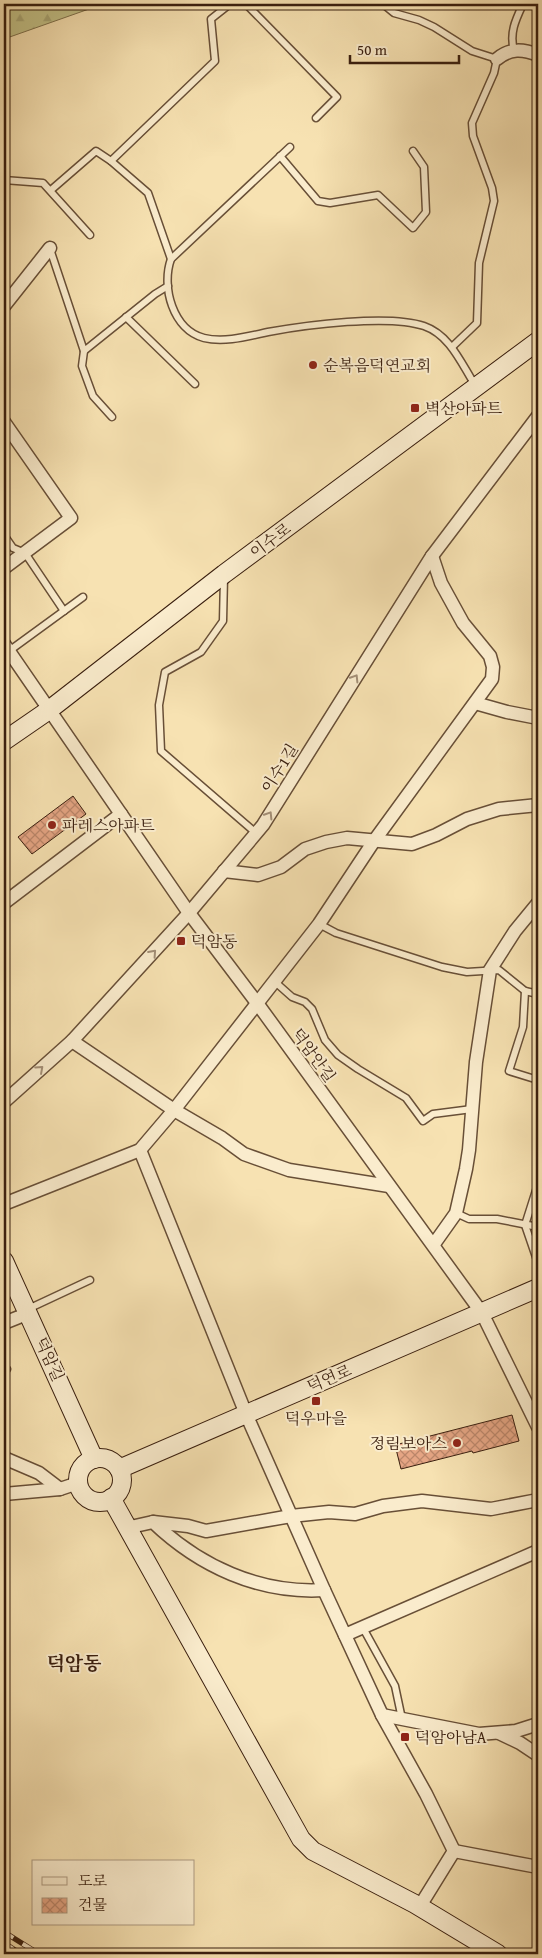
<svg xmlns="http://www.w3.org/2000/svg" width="542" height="1958" viewBox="0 0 542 1958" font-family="'Gentium Book Plus','Noto Serif KR',serif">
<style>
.forest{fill:url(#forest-firs);stroke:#7e704b}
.building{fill:url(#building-cross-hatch);stroke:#391e0e}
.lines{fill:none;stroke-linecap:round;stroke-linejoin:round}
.lane-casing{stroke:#684f37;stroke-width:9}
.street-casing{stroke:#684f37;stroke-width:15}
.secondary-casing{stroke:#391e0e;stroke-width:20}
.lane{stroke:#faeccd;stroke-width:6}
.street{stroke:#faeccd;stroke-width:12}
.secondary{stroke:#faeccd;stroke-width:18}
.rail-casing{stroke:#391e0e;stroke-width:5.5}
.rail{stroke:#faeccd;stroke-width:4;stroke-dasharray:11;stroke-linecap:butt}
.oneway{stroke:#a38f77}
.poi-dot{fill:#8f2418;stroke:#faeccd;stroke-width:2}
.labels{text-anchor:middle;stroke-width:4;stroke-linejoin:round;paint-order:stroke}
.poi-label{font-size:16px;fill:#391e0e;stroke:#faeccd;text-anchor:start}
.street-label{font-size:16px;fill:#391e0e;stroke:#faeccd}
.quarter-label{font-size:19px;font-weight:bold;fill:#391e0e;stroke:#faeccd}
</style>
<defs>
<pattern id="forest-firs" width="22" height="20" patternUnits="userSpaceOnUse" patternTransform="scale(1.25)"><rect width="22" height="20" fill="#c3c288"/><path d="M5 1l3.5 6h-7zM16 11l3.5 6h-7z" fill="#a8a674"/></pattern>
<pattern id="building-cross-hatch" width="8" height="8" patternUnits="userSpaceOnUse" patternTransform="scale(1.25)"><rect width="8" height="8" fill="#e5a584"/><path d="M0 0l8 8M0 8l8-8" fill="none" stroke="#bb866a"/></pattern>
</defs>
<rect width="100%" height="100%" fill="#f7e2b2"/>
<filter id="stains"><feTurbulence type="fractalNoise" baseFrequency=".004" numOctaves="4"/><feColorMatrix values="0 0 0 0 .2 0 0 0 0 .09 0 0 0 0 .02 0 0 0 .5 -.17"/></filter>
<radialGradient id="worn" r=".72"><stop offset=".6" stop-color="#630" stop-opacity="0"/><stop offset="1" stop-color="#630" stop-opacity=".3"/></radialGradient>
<!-- forest -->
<path class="forest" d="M4 4H93L89 9 4 39Z"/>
<!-- building -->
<g class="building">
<path d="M73 796 86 814 32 854 18 837Z"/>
<path d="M512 1415 519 1441 473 1453 472 1451 401 1469 395 1445Z"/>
</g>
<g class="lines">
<!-- lane casing -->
<g class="lane-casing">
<g id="lane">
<path d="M246 4 337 97 316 118"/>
<path d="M383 4 394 13 419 20 434 27 472 51 497 59 494 73 472 123 473 136 492 188 494 201 479 263 477 323 452 347"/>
<path d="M514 50C509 33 516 19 523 4"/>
<path d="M290 147 171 259C161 287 173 330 204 338 225 343 249 336 268 332 306 325 389 314 424 326 450 335 461 363 475 385"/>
<path d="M280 156 318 201 330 203 378 195 413 228 426 212 424 167 413 151"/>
<path d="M4 180 43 183 90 235"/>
<path d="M51 190 96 151 111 161"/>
<path d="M50 249 84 351 155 294 168 286"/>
<path d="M171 259 148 193 111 161 215 61 211 19 230 4"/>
<path d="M126 317 195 384"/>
<path d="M84 351 82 366 93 396 112 417"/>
<path d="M4 535 13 548 25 553 64 611"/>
<path d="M224 577 223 621 201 652 165 672 159 705 161 751 256 833"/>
<path d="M9 651 83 597"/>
<path d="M319 924 336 933 442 967 467 972 499 970 525 991 538 994"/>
<path d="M274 981 292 997 305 1002 312 1009 325 1040 338 1055 358 1069 406 1098 423 1121 433 1114 472 1109"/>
<path d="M525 991 523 1027 509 1071 538 1080"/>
<path d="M538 1184 525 1225 538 1263"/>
<path d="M456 1213 469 1219H497L538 1227"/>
<path d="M28 1309 90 1280"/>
<path d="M4 1374 7 1369"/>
<path d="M363 1628 395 1686 402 1719"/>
</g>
</g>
<!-- street casing -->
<g class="street-casing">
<g id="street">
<path d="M497 59C510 48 523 49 538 55"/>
<path d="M4 306 50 248"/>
<path d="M4 422 71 518 4 568"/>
<path d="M4 644 189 913 257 1003 482 1313 538 1427"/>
<path d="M475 703 507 712 538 718"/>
<path d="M224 871 258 875 281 867 305 849 326 842 347 838 412 844 436 835 467 819 499 809 538 805"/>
<path d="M4 903 121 814"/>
<path d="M72 1041 174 1110 222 1138 244 1154 289 1170 389 1186"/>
<path d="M4 1102 72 1041 189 913 263 825 432 556 538 416"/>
<path d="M140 1150 246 1414 324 1590 382 1715 426 1794 454 1851 420 1906"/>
<path d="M4 1204 140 1150 174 1110 319 924 374 841 492 679 493 667 490 656 463 623 441 583 432 556"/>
<path d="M434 1244 456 1213 466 1169 469 1150 476 1062 490 970 515 931 538 903"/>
<path d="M4 1323 29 1313"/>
<path d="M4 1458 39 1473 60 1489 78 1483"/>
<path d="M4 1494 60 1489"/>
<path d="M153 1522 188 1526 206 1531 291 1516 329 1512 355 1514 383 1506 422 1501 491 1509 538 1500"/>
<path d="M126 1528 153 1522C199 1566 259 1594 324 1590"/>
<path d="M345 1635 538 1551"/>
<path d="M382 1715 479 1734 516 1731 538 1724"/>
<path d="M499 1733 520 1743 538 1755"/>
<path d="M454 1851 538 1867"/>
</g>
</g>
<!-- secondary casing -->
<g class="secondary-casing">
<g id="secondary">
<path d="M4 741 49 710 224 574 538 341"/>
<path d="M4 1261 94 1459"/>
<circle cx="100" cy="1480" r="22"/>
<path d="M119 1469 538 1288"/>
<path d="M111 1498 301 1839 313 1851 415 1904 498 1954"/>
</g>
</g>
<!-- lane -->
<use href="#lane" class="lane"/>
<!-- street -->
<use href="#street" class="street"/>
<!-- secondary -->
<use href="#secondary" class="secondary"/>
<!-- rail casing -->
<g class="rail-casing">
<g id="rail">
<path d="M4 1932 39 1954"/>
<path d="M4 1943 21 1954"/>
</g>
</g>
<!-- rail -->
<use href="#rail" class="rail"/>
</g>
<!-- one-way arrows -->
<defs><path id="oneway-chevron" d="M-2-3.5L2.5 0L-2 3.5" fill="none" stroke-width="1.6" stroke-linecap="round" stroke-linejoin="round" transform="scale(1.25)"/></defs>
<g class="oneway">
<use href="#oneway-chevron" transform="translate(355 678) rotate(-58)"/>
<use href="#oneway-chevron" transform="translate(269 815) rotate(-58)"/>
<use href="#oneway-chevron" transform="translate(153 953) rotate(-48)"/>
<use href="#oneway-chevron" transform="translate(40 1069) rotate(-42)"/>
</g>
<!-- markers -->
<g class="poi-dot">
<circle cx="313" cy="365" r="5"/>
<rect x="410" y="403" width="10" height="10" rx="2.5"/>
<circle cx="52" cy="825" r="5"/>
<rect x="176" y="936" width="10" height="10" rx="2.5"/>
<rect x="311" y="1396" width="10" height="10" rx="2.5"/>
<circle cx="457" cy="1443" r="5"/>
<rect x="400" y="1732" width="10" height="10" rx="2.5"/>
</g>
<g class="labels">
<!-- poi labels -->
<g class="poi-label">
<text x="323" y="371">순복음덕연교회</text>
<text x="425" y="414">벽산아파트</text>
<text x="62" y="831">파레스아파트</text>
<text x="191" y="947">덕암동</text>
<text x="316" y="1424" text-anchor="middle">덕우마을</text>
<text x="447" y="1449" text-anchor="end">정림보아스</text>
<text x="415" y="1743">덕암아남A</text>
</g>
<!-- street labels -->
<g class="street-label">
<text transform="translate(270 540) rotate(-37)" y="6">이수로</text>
<text transform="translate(279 768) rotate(-58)" y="6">이수1길</text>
<text transform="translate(314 1055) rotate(54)" y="6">덕암안길</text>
<text transform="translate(50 1359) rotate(66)" y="6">덕암길</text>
<text transform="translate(329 1378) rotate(-23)" y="6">덕연로</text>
</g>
<!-- quarter labels -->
<g class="quarter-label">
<text x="74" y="1670">덕암동</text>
</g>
</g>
<!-- margin -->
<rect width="542" height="1958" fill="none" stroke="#f7e2b2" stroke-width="20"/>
<rect x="5" y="5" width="532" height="1948" fill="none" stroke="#391e0e" stroke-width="2.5"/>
<rect x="10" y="10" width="522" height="1938" fill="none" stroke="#391e0e"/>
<!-- legend -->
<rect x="32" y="1860" width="162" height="65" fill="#faeccd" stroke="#ad9a81"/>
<rect x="42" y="1877" width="25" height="8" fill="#faeccd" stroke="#ad9a81"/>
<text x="78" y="1886" font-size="15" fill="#391e0e">도로</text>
<rect x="42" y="1898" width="25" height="15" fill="url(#building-cross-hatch)" stroke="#ad9a81"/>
<text x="78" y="1910" font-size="15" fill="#391e0e">건물</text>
<!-- scale -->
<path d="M350 55v8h109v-8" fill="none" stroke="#391e0e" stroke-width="2.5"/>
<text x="357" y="55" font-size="15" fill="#391e0e" stroke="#faeccd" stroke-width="4" paint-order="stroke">50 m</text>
<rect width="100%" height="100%" filter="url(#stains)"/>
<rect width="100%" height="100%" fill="url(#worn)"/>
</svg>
